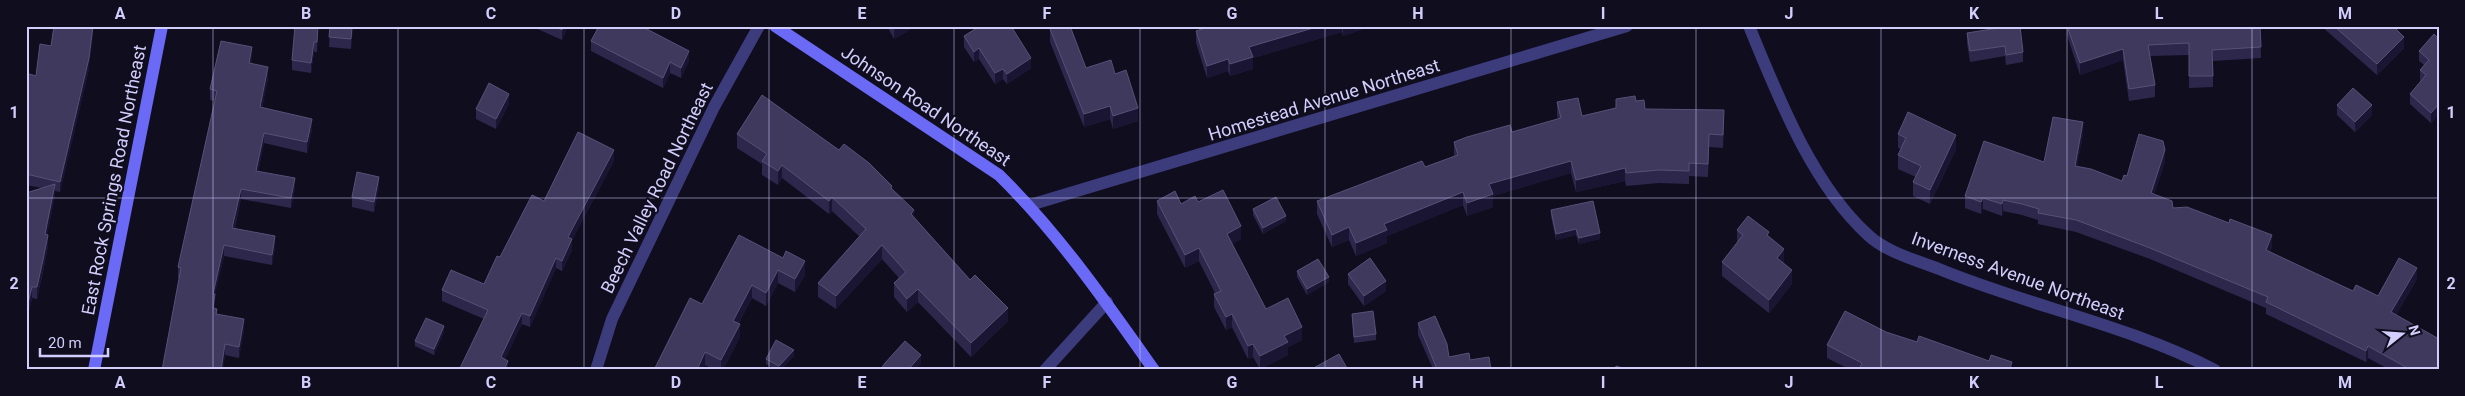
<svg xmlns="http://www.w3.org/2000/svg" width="2465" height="396" viewBox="0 0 2465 396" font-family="Roboto,sans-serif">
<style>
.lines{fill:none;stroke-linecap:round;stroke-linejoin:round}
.street{stroke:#3c3b7b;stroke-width:12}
.secondary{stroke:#6a6af7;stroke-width:12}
.wall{fill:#2d284b}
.shaded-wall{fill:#1a1532}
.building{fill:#3f395e;stroke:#565177}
.grid{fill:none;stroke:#d2cefc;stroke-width:1;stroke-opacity:0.55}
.labels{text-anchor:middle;stroke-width:4;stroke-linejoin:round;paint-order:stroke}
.street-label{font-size:18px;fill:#d2cefc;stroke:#100d1f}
.neatline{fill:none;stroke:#d2cefc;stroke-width:2}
.grid-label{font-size:16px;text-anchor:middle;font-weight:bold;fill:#d2cefc}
</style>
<rect width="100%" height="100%" fill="#100d1f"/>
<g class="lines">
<!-- street -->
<g class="street">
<path d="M1749 26C1778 96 1811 183 1868 235 1886 252 1916 260 1939 269 2029 306 2128 325 2215 370"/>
<path d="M1030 205 1627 26"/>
<path d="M596 370 612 319 714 107 759 26"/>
<path d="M1045 370 1107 302"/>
</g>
<!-- secondary -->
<g class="secondary">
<path d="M775 26 999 175C1058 233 1106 302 1154 370"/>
<path d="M94 370 162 26"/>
</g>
</g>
<!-- wall -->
<g class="wall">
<path d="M318 26 317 52H314L311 73 292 70V60Z"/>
<path d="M330 26H353L351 49 329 47Z"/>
<path d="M531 26H568L562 40Z"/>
<path d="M887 26H916L894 39Z"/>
<path d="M1211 26H1372L1343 36 1342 32 1253 58V69L1230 76 1228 71 1207 78 1196 43V31Z"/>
<path d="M2067 26H2260L2261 58 2213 61V87L2189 88V55L2150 56 2155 85V97L2129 101 2123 60 2080 75 2067 35Z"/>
<path d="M2321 26H2393L2404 48 2377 75Z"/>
<path d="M1050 29 1086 68 1115 74 1138 121 1113 129 1110 119 1084 127 1050 42Z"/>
<path d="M1967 33 2023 52V62L2006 65 2005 56 1970 62 1967 43Z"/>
<path d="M964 36 1031 68 1007 84 1003 79 995 84 979 59 974 62 964 47Z"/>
<path d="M2439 39V114L2431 123 2410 104V94L2421 81 2420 80V70L2424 65 2419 61V51Z"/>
<path d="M591 41 689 61 681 78 670 73 663 88 591 51Z"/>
<path d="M252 58 251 63 268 78 262 108 312 130 307 153 264 143 258 172 295 189 291 208 241 199 235 228 275 247 272 265 224 256 215 294V308L217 314 244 330 239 358 225 355 223 370H162L180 278H178V267L215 101 210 100V89Z"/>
<path d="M89 69 60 192 55 191V196L47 234 48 246 43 272 37 299 32 298 26 324 28 336 26 345V193L42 188 26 185V73L36 76Z"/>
<path d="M1616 99 1636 101 1645 109 1724 123 1723 148 1709 147 1708 177 1689 176V184L1659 183 1626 186 1625 181 1576 192 1571 173 1493 196V207L1467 216 1463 205 1387 236V243L1356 256 1349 240 1332 247 1317 214V201L1425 167 1454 156V142L1512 132 1558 119 1557 115V102L1582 116 1616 108Z"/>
<path d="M509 104 496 129 476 119V109Z"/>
<path d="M2337 105 2372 115 2355 132 2337 115Z"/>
<path d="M737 134 892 190 914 217 1008 321 971 357 918 302 907 312 894 297V283L899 278 882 259 836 309 818 297V283L860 237 832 211 829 214 782 178 778 185 762 175V164L737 148Z"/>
<path d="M1898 134 1956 149 1930 204 1913 196V182L1916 177 1898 169V155L1901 149 1898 148Z"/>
<path d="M2083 134 2077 166 2122 181 2127 176 2165 162 2154 194 2173 208 2272 247 2270 252 2353 291 2378 296 2417 279 2396 315 2439 370H2390L2368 358 2366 362 2266 314V308L2150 259 2076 232 2038 224V220L2022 215 2003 211 2002 216 1983 209 1981 214 1965 208V196L2044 162Z"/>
<path d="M614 161 572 240V250L562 271 556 268 530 327 522 324 505 359 508 370 484 319 442 301V290L484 284 500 257Z"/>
<path d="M379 187 374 212 352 207V197Z"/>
<path d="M1157 201 1181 204 1198 202 1241 239 1232 244 1266 309 1302 340 1288 347V355L1260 369 1253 357 1248 359 1232 327 1226 330 1214 307V294L1215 293 1199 261 1185 268 1157 214Z"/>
<path d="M1253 209 1286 221 1263 234 1253 215Z"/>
<path d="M1551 210 1600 239 1579 244 1576 235 1556 240 1551 216Z"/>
<path d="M1737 230 1769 237 1784 263 1792 284 1769 313 1722 276V262L1737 243Z"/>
<path d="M739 235 805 275 795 292 778 283 766 306 752 298 739 323 740 337 723 370H714L705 365 703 370H654L702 304Z"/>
<path d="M1297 271 1329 282 1307 295 1297 277Z"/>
<path d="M1348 274 1386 291 1364 306 1348 284Z"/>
<path d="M1352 314 1376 334V340L1354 343Z"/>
<path d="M1418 323 1449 357 1470 360 1433 369 1418 335Z"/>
<path d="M444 332 434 355 415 346V341Z"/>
<path d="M1886 332 1917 342 2013 370H1851L1827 358V345Z"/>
<path d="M794 356 781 370H776L766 364V359Z"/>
</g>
<!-- shaded-wall -->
<g class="shaded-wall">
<path d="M93 26H94L89 69 60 192V182Z"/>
<path d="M352 26H353L351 49V39Z"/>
<path d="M564 26H568L562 40V30Z"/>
<path d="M899 26H916L894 39V29Z"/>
<path d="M1320 26H1342V32L1253 58V69L1230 76V64L1249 47Z"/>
<path d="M1343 26H1372L1343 36Z"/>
<path d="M2404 37V48L2377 75V64Z"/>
<path d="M314 42V52L311 73V63Z"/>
<path d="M252 47V58L249 74V63Z"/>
<path d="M979 48V59L974 62V52Z"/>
<path d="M2123 49V60L2080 75V63Z"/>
<path d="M689 51V61L681 78V68Z"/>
<path d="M1031 58V68L1007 84V74Z"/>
<path d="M1228 59V71L1207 78V66Z"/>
<path d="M670 62V73L663 88V78Z"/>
<path d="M268 67V78L260 118V107Z"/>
<path d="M1003 69V79L995 84V73Z"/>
<path d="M509 94V104L496 129V119Z"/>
<path d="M2439 104V114L2431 123V113Z"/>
<path d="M2372 105V115L2355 132V122Z"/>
<path d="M1110 106V119L1084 127V114Z"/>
<path d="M1138 108V121L1113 129V116Z"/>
<path d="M312 119V130L307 153V142Z"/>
<path d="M2083 122V134L2075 177V166Z"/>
<path d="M264 133V143L256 182V171Z"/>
<path d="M1956 135V149L1930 204V190Z"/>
<path d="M614 150V161L572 240V250L562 271V261L568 237Z"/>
<path d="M2165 150V162L2151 205V193Z"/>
<path d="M1571 161V173L1493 196V207L1467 216V203L1489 184Z"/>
<path d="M782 165V178L778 185V171Z"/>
<path d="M1625 168V181L1576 192V180Z"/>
<path d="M379 177V187L374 212V202Z"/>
<path d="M295 178V189L291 208V198Z"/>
<path d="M55 184V196L45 246V234Z"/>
<path d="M241 189V199L232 238V228Z"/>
<path d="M1463 192V205L1387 236V243L1356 256V243L1384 224Z"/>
<path d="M832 197V211L829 214V201Z"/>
<path d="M1983 198V209L1981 214V202Z"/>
<path d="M2003 200V211L2002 216V204Z"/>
<path d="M914 210V223L911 214Z"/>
<path d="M1286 216V221L1263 234V228Z"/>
<path d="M1241 226V239L1227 247V234Z"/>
<path d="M1349 227V240L1332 247V235Z"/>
<path d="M1576 229V235L1556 240V234Z"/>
<path d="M1600 233V239L1579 244V238Z"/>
<path d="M48 235V246L37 299V287Z"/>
<path d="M2272 235V247L2266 262V250Z"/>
<path d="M275 236V247L272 265V255Z"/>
<path d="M224 245V256L213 304V294Z"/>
<path d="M882 245V259L836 309V296Z"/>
<path d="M1199 248V261L1185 268V255Z"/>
<path d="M1784 249V263L1777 272V258Z"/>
<path d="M556 258V268L530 327V316Z"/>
<path d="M805 261V275L795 292V279Z"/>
<path d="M2417 268V279L2391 324V312Z"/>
<path d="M778 270V283L766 306V293Z"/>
<path d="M1792 270V284L1769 313V300Z"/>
<path d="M1329 277V282L1307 295V289Z"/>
<path d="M1386 281V291L1364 306V296Z"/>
<path d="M752 285V298L733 334V321Z"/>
<path d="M32 287V298L26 324V312Z"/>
<path d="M918 289V302L907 312V299Z"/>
<path d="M215 294V305L213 318V308Z"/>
<path d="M1008 308V321L971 357V343Z"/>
<path d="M522 313V324L501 368V357Z"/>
<path d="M1232 314V327L1226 330V317Z"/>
<path d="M244 319V330L239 358V347Z"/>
<path d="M28 324V336L26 345V333Z"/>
<path d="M740 324V337L723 370H721V360Z"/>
<path d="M444 326V332L434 355V349Z"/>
<path d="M1302 327V340L1288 347V355L1260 369V356L1284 336Z"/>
<path d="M225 344V355L223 370H221Z"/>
<path d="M1253 344V357L1248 359V346Z"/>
<path d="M2368 346V358L2366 362V351Z"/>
<path d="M794 350V356L781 370H779V366Z"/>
<path d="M705 352V365L703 370H697Z"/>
<path d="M921 355V364L916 370H908Z"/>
<path d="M508 361V370H504Z"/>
</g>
<!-- building -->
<g class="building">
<path d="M54 26H93L89 58 60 182 26 174V73L36 76 40 44 51 46Z"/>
<path d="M295 26H318L317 42H314L311 63 292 60Z"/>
<path d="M330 26H352L351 39 329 37Z"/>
<path d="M554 26H564L562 30Z"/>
<path d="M599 26H641L689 51 681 68 670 62 663 78 591 41Z"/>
<path d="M893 26H899L894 29Z"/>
<path d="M980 26H1011L1031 58 1007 74 1003 69 995 73 979 48 974 52 964 36Z"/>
<path d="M1057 26H1070L1086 68 1111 60 1115 74 1126 70 1138 108 1113 116 1110 106 1084 114 1050 29Z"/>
<path d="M1211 26H1320L1249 47 1253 57 1230 64 1228 59 1207 66 1196 31Z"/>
<path d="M2011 26H2020L2023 52 2006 55 2005 46 1970 51 1967 33Z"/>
<path d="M2067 26H2260L2261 47 2212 50 2213 76H2189V43L2148 45 2155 85 2129 89 2123 49 2080 63Z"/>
<path d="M2334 26H2393L2404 37 2377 64Z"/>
<path d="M2434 34 2439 39V104L2431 113 2410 94 2426 75 2420 70 2429 60 2419 51Z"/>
<path d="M221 41 252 47 249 63 268 67 260 107 312 119 307 142 264 133 256 171 295 178 291 198 241 189 232 228 275 236 272 255 224 245 213 294H215L213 308 217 309 216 314 244 319 239 347 225 344 221 370H162L181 268 178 267 217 91 210 89Z"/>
<path d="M489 83 509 94 496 119 476 109Z"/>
<path d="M2353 88 2372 105 2355 122 2337 105Z"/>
<path d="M762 95 839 150 844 144 869 163 892 186 891 188 914 210 911 214 970 280 975 275 1008 308 971 343 918 289 907 299 894 283 906 272 882 245 836 296 818 283 866 229 832 197 829 201 782 165 778 171 762 161 767 154 737 134Z"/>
<path d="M1635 96 1636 101 1644 100 1645 109 1724 110 1723 135 1709 134 1708 164 1689 163V171L1659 170 1626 173 1625 168 1576 180 1571 161 1489 184 1493 194 1467 203 1463 192 1384 224 1387 230 1356 243 1349 227 1332 235 1317 201 1422 161 1425 167 1458 155 1454 142 1467 137 1510 125 1512 132 1561 118 1557 102 1578 98 1582 116 1616 108V99Z"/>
<path d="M1908 112 1956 135 1930 190 1913 182 1921 166 1898 155 1906 138 1898 134Z"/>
<path d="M2053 117 2083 122 2075 166 2091 169 2122 181 2124 175 2127 176 2139 134 2163 141 2165 150 2151 193 2172 201 2173 208 2187 207 2229 223 2230 219 2272 235 2266 250 2353 291 2356 285 2378 296 2399 258 2417 268 2391 312 2439 339V370H2411L2368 346 2366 351 2266 302 2268 297 2150 248 2076 220 2038 213 2039 209 2022 204 2003 200 2002 204 1983 198 1981 202 1965 196 1984 141 2044 162Z"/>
<path d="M578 132 614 150 568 237 572 239 562 261 556 258 530 316 522 313 501 357 508 361 504 370H459L488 310 442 290 451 270 484 284 497 256 500 257 532 195 544 201Z"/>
<path d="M357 172 379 177 374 202 352 197Z"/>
<path d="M55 184 45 234 48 235 43 260 37 287H32L26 312V193Z"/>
<path d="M1223 190 1241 226 1227 234 1266 309 1288 298 1302 327 1284 336 1288 342 1260 356 1253 344 1248 346 1232 314 1226 317 1214 294 1221 291 1199 248 1185 255 1157 201 1175 191 1181 204 1195 196 1198 202Z"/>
<path d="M1276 197 1286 216 1263 228 1253 209Z"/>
<path d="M1593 201 1600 233 1579 238 1576 229 1556 234 1551 210Z"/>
<path d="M1748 216 1769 232 1767 235 1784 249 1777 258 1792 270 1769 300 1722 262 1743 235 1737 230Z"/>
<path d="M739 235 783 258 786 251 805 261 795 279 778 270 766 293 752 285 733 321 740 324 721 360 705 352 697 370H654L690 298 702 304Z"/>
<path d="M1370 258 1386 281 1364 296 1348 274Z"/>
<path d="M1318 259 1329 277 1307 289 1297 271Z"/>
<path d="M1373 311 1376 334 1354 337 1352 314Z"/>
<path d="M1845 311 1886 332 1917 342 1919 336 1989 361 1991 355 2012 362 2010 369 2013 370H1859L1862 363 1827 345Z"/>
<path d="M1435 316 1447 344 1449 357 1469 353 1470 360 1489 357 1491 370H1431L1437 369 1418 323Z"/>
<path d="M426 318 444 326 434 349 415 341Z"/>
<path d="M776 340 794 350 779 366 766 359Z"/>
<path d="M905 341 921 355 908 370H880L885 363Z"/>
<path d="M1339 354 1348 370H1310Z"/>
<path d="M1616 366 1629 370H1615Z"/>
</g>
<!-- grid -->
<path class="grid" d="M213 26V370M398 26V370M584 26V370M769 26V370M954 26V370M1140 26V370M1325 26V370M1511 26V370M1696 26V370M1881 26V370M2067 26V370M2252 26V370M26 198H2439"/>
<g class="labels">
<!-- street labels -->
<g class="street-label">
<text transform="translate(1324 100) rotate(-17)" y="6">Homestead Avenue Northeast</text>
<text transform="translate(926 106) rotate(34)" y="6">Johnson Road Northeast</text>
<text transform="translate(114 180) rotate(-79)" y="6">East Rock Springs Road Northeast</text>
<text transform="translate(657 188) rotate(-64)" y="6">Beech Valley Road Northeast</text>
<text transform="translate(2018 276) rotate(20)" y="6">Inverness Avenue Northeast</text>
</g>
</g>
<!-- border -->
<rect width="2465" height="396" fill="none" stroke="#100d1f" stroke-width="55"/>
<!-- north arrow -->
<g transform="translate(2402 334) rotate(73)" stroke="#100d1f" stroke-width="4" paint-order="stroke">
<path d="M0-4L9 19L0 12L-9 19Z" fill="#d2cefc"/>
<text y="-8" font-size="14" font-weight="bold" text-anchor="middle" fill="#d2cefc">N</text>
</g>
<!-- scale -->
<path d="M40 348v8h68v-8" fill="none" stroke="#d2cefc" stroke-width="2.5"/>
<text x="48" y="348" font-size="15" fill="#d2cefc" stroke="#100d1f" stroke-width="4" paint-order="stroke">20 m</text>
<rect x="28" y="28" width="2410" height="340" class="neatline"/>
<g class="grid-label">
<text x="120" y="19">A</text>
<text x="306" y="19">B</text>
<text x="491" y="19">C</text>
<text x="676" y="19">D</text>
<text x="862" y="19">E</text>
<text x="1047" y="19">F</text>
<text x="1232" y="19">G</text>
<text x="1418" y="19">H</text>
<text x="1603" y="19">I</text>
<text x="1789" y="19">J</text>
<text x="1974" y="19">K</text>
<text x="2159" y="19">L</text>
<text x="2345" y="19">M</text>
<text x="14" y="118">1</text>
<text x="2451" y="118">1</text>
<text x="14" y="289">2</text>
<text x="2451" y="289">2</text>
<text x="120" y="388">A</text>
<text x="306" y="388">B</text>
<text x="491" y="388">C</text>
<text x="676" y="388">D</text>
<text x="862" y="388">E</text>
<text x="1047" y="388">F</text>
<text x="1232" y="388">G</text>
<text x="1418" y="388">H</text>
<text x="1603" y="388">I</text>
<text x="1789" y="388">J</text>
<text x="1974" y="388">K</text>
<text x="2159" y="388">L</text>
<text x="2345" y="388">M</text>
</g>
</svg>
